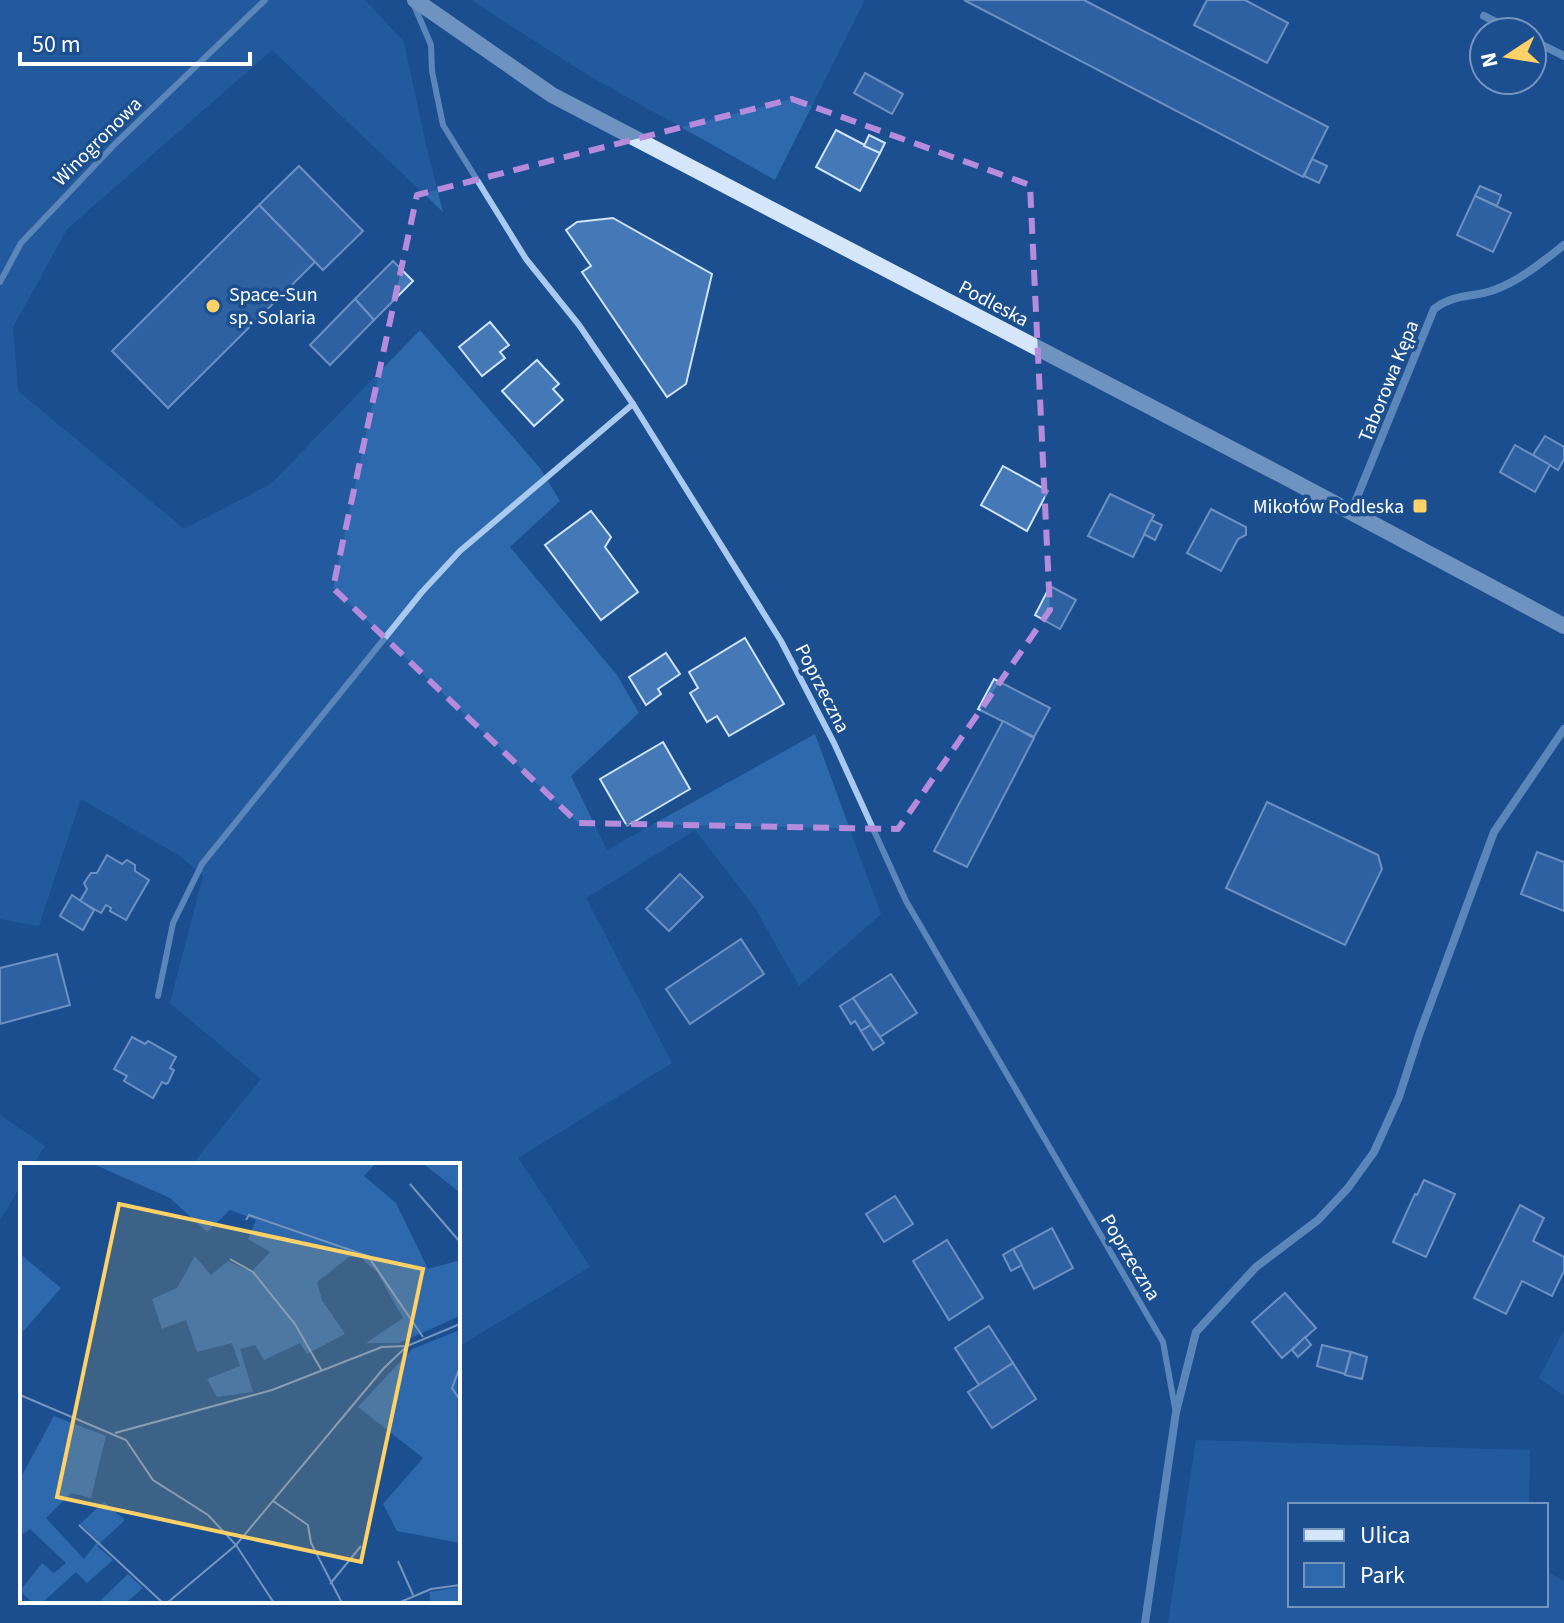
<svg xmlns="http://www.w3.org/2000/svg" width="1564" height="1623" viewBox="0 0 1564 1623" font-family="'Source Sans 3',sans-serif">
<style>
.green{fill:#2e69ad}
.building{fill:#4478b7;stroke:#cfe3fa;stroke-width:2}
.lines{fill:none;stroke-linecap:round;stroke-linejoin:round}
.lane{stroke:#a9c9ee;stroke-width:6}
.street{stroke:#a9c9ee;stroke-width:8}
.secondary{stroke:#d6e6fa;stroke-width:16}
.marked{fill:none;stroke:#b68bdc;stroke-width:6;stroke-dasharray:16 10;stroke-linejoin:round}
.poi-dot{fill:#ffd166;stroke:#1b4f8f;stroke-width:3}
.labels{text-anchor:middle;stroke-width:7;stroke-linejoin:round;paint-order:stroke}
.street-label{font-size:20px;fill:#fff;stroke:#1b4f8f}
.poi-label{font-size:20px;fill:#fff;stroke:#1b4f8f;text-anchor:start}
.inset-road{fill:none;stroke:#7695bc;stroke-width:2}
.view{fill:#ffd166;fill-opacity:0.15;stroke:#ffd166;stroke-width:4}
.inset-edge{fill:none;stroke:#fff;stroke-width:4}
</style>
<rect width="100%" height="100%" fill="#1b4f8f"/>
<!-- green -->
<g class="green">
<path d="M0 0H365L404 42 426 145 443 212 272 50 67 229 13 327 18 391 184 529 271 484 420 330 540 468 560 501 510 547 617 675 639 713 571 776 607 850 815 734 881 914 799 986 754 906 695 830 586 898 672 1063 518 1158 590 1267 458 1347V1165H192L261 1079 170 1003 203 876 180 856 81 799 39 926 0 919Z"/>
<path d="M471 0H865L775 180 586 74Z"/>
<path d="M0 1115 45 1146 33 1165H22V1184L0 1220Z"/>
<path d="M1564 1330V1396L1539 1378Z"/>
<path d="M1196 1440 1530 1450 1529 1505H1290V1605H1546V1570L1564 1582V1623H1168Z"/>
</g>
<!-- building -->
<g class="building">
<path d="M964 0H1084L1328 127 1303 177Z"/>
<path d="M1207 0H1245L1288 23 1267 63 1194 25Z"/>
<path d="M865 73 903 94 892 114 854 93Z"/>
<path d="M836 130 880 153 860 191 816 167Z"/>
<path d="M869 135 885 143 880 153 864 146Z"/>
<path d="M1312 159 1327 166 1319 183 1304 176Z"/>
<path d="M299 166 363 231 323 270 259 205Z"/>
<path d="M1480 186 1501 195 1497 206 1475 196Z"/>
<path d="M1475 196 1511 213 1493 252 1457 235Z"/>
<path d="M259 205 315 262 168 408 112 351Z"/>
<path d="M613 218 712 274 686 384 667 397 582 272 591 266 566 230 577 222Z"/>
<path d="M393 261 413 281 374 320 355 299Z"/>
<path d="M355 299 374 320 330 365 310 345Z"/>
<path d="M490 322 509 345 500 352 505 358 482 376 459 347Z"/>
<path d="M537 360 559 384 553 389 563 400 534 426 502 391Z"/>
<path d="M1545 436 1564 447V459L1558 470 1533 455Z"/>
<path d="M1515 445 1550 465 1535 492 1500 472Z"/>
<path d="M1003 466 1048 491 1027 531 981 505Z"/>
<path d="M1110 494 1154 515 1133 557 1088 536Z"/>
<path d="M1211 509 1246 527V535L1238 539 1221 571 1187 553Z"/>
<path d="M591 511 611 537 605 547 638 592 601 620 545 545Z"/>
<path d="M1151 520 1162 525 1155 540 1144 534Z"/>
<path d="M1050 586 1076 600 1060 629 1035 615Z"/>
<path d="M745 638 784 704 729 736 717 716 707 722 690 693 698 688 689 672Z"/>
<path d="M666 653 680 674 658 689 661 694 646 705 629 677Z"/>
<path d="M994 679 1050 708 1034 737 978 709Z"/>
<path d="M1003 721 1034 738 967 867 934 851Z"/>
<path d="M663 742 690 789 627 826 600 779Z"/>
<path d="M1267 802 1378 855 1382 869 1345 945 1226 888Z"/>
<path d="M1537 852 1564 862V911L1521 894Z"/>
<path d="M107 855 122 864 127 860 135 865V871L149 880 126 920 110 911 111 908 106 905 101 913 80 901 87 889 84 883 91 873H97Z"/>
<path d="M680 874 703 897 669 931 646 909Z"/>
<path d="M72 895 94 910 83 930 60 916Z"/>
<path d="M741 939 764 974 690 1024 666 989Z"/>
<path d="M57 954 70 1005 0 1024V968Z"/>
<path d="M891 974 917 1013 880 1037 853 998Z"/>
<path d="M853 998 871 1025 861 1031 855 1021 851 1024 840 1006Z"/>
<path d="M871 1025 884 1043 873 1050 861 1031Z"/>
<path d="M132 1037 145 1044 148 1041 176 1057 170 1068 174 1070 168 1083 166 1084 162 1082 153 1098 124 1081 127 1076 114 1069Z"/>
<path d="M1424 1180 1455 1194 1426 1257 1393 1242 1415 1194 1417 1195Z"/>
<path d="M895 1196 913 1224 884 1242 866 1214Z"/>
<path d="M1520 1205 1544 1218 1533 1241 1564 1257V1271L1552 1296 1522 1281 1506 1314 1474 1298Z"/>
<path d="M1052 1228 1073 1268 1034 1289 1013 1249Z"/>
<path d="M947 1240 983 1298 949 1320 913 1261Z"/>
<path d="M1013 1249 1022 1265 1011 1271 1003 1255Z"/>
<path d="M1285 1293 1316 1328 1282 1358 1252 1322Z"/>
<path d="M989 1326 1013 1363 979 1385 955 1348Z"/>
<path d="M1305 1337 1311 1345 1298 1357 1292 1350Z"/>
<path d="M1322 1345 1351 1352 1345 1374 1317 1366Z"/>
<path d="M1351 1352 1367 1357 1362 1379 1345 1375Z"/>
<path d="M1013 1363 1036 1399 992 1428 968 1392Z"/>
</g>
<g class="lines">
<!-- lane -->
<g class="lane">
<path d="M414 5 431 45 432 71 443 125 526 259 579 325 633 404 781 641 834 743 906 901 1163 1342 1175 1408"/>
<path d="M0 282 21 243 115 144 265 0"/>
<path d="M158 996 173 923 202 864 422 592 460 551 633 404"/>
</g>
<!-- street -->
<g class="street">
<path d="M1484 16 1516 32"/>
<path d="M1532 40 1564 56"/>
<path d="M1351 512 1434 309C1455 293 1472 298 1494 290 1521 280 1542 262 1564 245"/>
<path d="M1145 1623 1176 1412 1196 1332 1256 1267 1318 1220 1348 1188 1374 1152 1399 1097 1419 1035 1494 832 1564 729"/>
</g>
<!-- secondary -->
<path class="secondary" d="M415 0 552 95 1289 479 1564 626"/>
</g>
<!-- marked area -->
<path d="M0 0H1564V1623H0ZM792 99 1030 185 1050 610 898 829 578 823 333 588 417 195Z" fill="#1b4f8f" fill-opacity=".55" fill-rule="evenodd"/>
<path class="marked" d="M792 99 1030 185 1050 610 898 829 578 823 333 588 417 195Z"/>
<!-- markers -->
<g class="poi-dot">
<circle cx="213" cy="306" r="8"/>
<rect x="1412" y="498" width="16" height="16" rx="4"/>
</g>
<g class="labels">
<!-- street labels -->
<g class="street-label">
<text transform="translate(97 141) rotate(-45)" y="7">Winogronowa</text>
<text transform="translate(994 303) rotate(28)" y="7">Podleska</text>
<text transform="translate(1388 381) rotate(-68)" y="7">Taborowa Kępa</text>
<text transform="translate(823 688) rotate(63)" y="7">Poprzeczna</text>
<text transform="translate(1131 1257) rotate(59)" y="7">Poprzeczna</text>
</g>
<!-- poi labels -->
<g class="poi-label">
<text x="229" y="301">Space-Sun<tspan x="229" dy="23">sp. Solaria</tspan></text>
<text x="1404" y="513" text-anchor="end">Mikołów Podleska</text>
</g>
</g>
<!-- overview -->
<g transform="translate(20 1163)">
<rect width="440" height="440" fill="#1b4f8f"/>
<path d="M71 0H356L344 13 376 40 408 106 440 97V153L379 180H346L383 155 357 109 341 95 329 94 297 119 302 137 325 171 287 191 280 180 244 197 235 182 220 186 233 229 197 234 187 216 220 203 212 180 177 189 166 157 142 166 132 136 157 125 175 93 191 112 208 98 231 109 250 89 228 76 236 57 210 47 187 69 150 35ZM402 0H440V30L428 20ZM0 91 41 125 0 172ZM440 167 437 218 440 380 377 368 363 341 403 295 338 244 392 186ZM34 253 86 273 71 335 51 330 26 355 64 396 78 378 60 361 84 339 105 357 77 383 93 397 67 420 56 409 22 440H13L0 428 22 400 34 410 46 400 10 366 0 373V316ZM108 411 123 425 106 440H84L81 437ZM440 424V440H411L409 429Z" fill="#2e69ad"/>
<path class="inset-road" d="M390 21 440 79M226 57 229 52 348 93 403 174M210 96 233 109 275 161 302 208M440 204 432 225 440 237M0 232 106 277 133 317 188 352 216 382 254 440M95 270 252 227 362 184 386 183M253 338 288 362 291 380 322 440M59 362 143 440M378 398 393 432M310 421 341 383M147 440 216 382 363 206 387 183 440 161M378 440 411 426 440 422"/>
<path class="view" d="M99 41 403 106 341 399 37 334Z"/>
<rect width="440" height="440" class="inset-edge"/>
</g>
<!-- legend -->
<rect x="1288" y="1503" width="260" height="104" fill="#1b4f8f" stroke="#7695bc" stroke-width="2"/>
<rect x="1304" y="1529" width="40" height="12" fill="#d6e6fa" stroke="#7695bc" stroke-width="2"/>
<text x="1360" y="1543" font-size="24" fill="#ffffff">Ulica</text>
<rect x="1304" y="1563" width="40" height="24" fill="#2e69ad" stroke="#7695bc" stroke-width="2"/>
<text x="1360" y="1583" font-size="24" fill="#ffffff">Park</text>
<!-- north arrow -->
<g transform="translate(1508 56) rotate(258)"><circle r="38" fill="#1b4f8f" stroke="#7695bc" stroke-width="2"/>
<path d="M0-6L14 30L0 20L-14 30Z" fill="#ffd166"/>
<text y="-12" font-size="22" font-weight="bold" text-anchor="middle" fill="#ffffff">N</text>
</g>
<!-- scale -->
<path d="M20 52v12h230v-12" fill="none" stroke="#ffffff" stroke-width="4"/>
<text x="32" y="52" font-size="24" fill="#ffffff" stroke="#1b4f8f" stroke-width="6" paint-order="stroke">50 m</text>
</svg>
